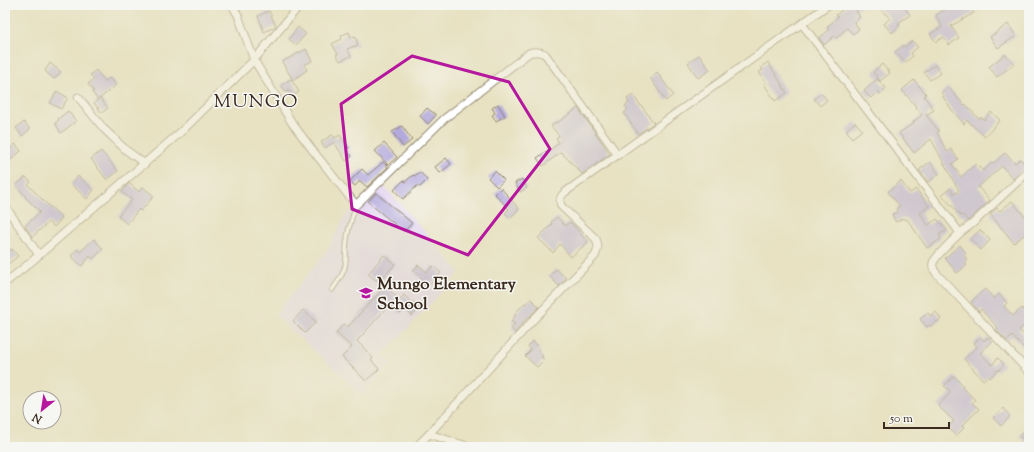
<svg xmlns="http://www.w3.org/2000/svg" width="1034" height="452" viewBox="0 0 1034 452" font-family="'Sorts Mill Goudy',serif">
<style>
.built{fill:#e2d4f3}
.building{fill:#b3a9dd}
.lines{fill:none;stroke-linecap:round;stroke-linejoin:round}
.service-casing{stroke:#928670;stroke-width:5.5}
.minor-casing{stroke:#928670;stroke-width:9}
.service{stroke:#fff;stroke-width:3.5}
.minor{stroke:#fff;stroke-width:7}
.marked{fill:none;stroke:#b5179e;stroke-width:3;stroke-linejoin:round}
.labels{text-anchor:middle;stroke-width:3;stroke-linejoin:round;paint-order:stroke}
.poi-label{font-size:17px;font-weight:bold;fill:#3b2a1e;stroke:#f6f6f2;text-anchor:start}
.quarter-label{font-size:19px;letter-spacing:1px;fill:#3b2a1e;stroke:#f6f6f2}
</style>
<rect width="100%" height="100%" fill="#f6f6f2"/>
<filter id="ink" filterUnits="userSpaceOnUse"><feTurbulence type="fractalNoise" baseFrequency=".025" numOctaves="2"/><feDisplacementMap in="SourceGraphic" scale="8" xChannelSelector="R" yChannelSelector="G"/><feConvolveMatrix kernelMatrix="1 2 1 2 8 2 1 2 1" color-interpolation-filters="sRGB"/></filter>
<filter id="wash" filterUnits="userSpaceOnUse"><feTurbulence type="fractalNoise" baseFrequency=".012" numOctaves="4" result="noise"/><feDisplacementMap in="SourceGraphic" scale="16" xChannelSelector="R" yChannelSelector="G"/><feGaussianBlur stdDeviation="0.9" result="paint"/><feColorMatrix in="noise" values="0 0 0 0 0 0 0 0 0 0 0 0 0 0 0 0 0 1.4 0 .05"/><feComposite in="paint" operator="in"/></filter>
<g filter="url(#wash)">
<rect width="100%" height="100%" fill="#e8e2c2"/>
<!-- built -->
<path class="built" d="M383 185 460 272 383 355 391 363 363 395 275 315 327 251 346 215Z"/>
<g id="blocks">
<!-- building -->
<g class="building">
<path d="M848 5H864L856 11 860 17 854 22 859 29 853 34 847 28 836 38 834 36 824 45 819 38 829 30 827 27 838 17 836 15Z"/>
<path d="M875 5H903L910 15 898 23 900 25 892 33 884 24 890 18Z"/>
<path d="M948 5H969L974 13 951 26 959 38 949 45 943 37 936 42 930 34 942 27 936 15 949 7Z"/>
<path d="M269 11 276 26 264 32 258 16Z"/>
<path d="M1008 24 1016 36 998 48 990 37Z"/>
<path d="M298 27 306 34 296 45 289 39Z"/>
<path d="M349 32 351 38 355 36 358 45 347 49 351 56 340 61 336 55 338 54 332 44 342 39 341 36Z"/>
<path d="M912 41 918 47 911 53 913 56 905 63 895 52 904 45 905 47Z"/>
<path d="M306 49 312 61 304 65 307 70 293 80 282 62Z"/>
<path d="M1005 54 1014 64 997 77 989 67Z"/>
<path d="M699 55 710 70 698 78 688 63Z"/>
<path d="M768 62 787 93 775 101 764 84 766 83 759 72 763 70 761 67Z"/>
<path d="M50 63 61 72 54 79 45 71Z"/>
<path d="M882 64 890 73 880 81 873 72Z"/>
<path d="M935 65 941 73 930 80 924 72Z"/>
<path d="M96 70 105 81 110 78 116 85 98 100 92 92 94 91 88 84 94 79 90 75Z"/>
<path d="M657 72 673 95 666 101 650 78Z"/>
<path d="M291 79 299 92 293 96 289 91 286 92 281 85Z"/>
<path d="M877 79 886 88 880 94 878 91 871 98 864 91Z"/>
<path d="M914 80 926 94 924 96 934 110 926 115 939 131 937 133 947 152 951 149 958 159 952 164 961 177 976 164 983 171 993 162 994 163 1005 153 1015 163 1020 159 1023 162 1029 156V165L1013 179 1002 166 978 187 990 200 968 221 963 215 961 216 942 195 950 188 954 194 959 191 931 139 914 153 899 133 914 123 913 122 922 115 914 104 902 90Z"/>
<path d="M948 87 964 105 965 104 979 119 981 117 984 120 991 112 1000 120 985 137 967 120 964 124 952 110 943 97 944 96 941 93Z"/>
<path d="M57 91 68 98 61 109 50 103Z"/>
<path d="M821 93 827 100 820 106 814 99Z"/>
<path d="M633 95 640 105H641L654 123 638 134 624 113 628 110 625 106 629 103 627 99Z"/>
<path d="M100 98 108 108 102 113 94 103Z"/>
<path d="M498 104 505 116 496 121 492 115 495 113 492 108Z"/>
<path d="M427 108 436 115 428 124 420 116Z"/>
<path d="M578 108 610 154 582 174 561 152 543 166 537 158 545 152 546 153 559 143 556 138 559 136 551 126 556 122 557 123Z"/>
<path d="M68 111 76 121 61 133 55 123 59 120 58 119Z"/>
<path d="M24 122 30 129 22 136 16 128Z"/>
<path d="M855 122 862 130 852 138 846 130Z"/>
<path d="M402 126 412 140 403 147 392 132Z"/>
<path d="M332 135 335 138 340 135 349 148 346 150 352 156 346 161 334 142 325 148 321 142Z"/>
<path d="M384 143 397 157 388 165 375 151Z"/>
<path d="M15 144 21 151 5 165V152H7Z"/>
<path d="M101 151 118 171 107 180 91 159Z"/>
<path d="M446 158 451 164 440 173 435 167Z"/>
<path d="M383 162 388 167 367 187 360 181 355 186 350 181 362 169 368 175Z"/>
<path d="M930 162 939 174 928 182 919 170Z"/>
<path d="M495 171 504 180 497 187 488 178Z"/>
<path d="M420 172 427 180 420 187 418 185 403 199 394 190 404 180 405 182 413 175 414 176Z"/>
<path d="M78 176 94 190 87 199 71 184Z"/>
<path d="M26 177 31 182 28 185 51 208V207L62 218 54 227 49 222 32 237 25 226 40 212 25 197H26L16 185Z"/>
<path d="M522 179 527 188 520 192 515 183Z"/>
<path d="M901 181 910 193 916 189 929 206 920 213 928 225 937 219 947 230 939 235 941 239 927 248 907 219 905 220 903 218 896 222 894 219 892 214 898 212 896 209 900 206 888 192Z"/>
<path d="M129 183 139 192 143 187 154 196 141 211 139 209 127 224 118 216 132 200 122 192Z"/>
<path d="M501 188 519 209 510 218 505 213 509 209 495 194Z"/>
<path d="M376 193 412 223 404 232 368 202Z"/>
<path d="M1012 201 1029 221V241L1024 235 1014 243 990 214 997 208 1000 211Z"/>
<path d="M557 217 565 226 570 222 588 242 571 257 560 244 553 253 538 238 552 224 551 222Z"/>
<path d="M980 230 990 240 981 250 970 239Z"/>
<path d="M94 239 103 249 93 259 90 256 82 266 71 256 77 249 80 252Z"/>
<path d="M960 245 966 253 964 255 967 260 964 262 967 265 957 273 945 258Z"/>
<path d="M12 249 18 256 5 267V255Z"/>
<path d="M384 255 395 264 380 282 374 279 368 274Z"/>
<path d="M418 265 427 272 433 266 441 273 427 287 420 279 421 278 413 271Z"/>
<path d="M556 269 566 278 559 286 549 276Z"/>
<path d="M385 286 400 300 404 295 413 303 414 302 420 307 412 316 405 309 400 314 390 304 357 341 373 358 371 360 379 369 366 381 342 357 352 347 336 333 344 324 348 327Z"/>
<path d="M985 289 994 299 999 294 1007 303 1004 306 1013 316 1022 308 1029 316V321L1019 330 1029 340V345L1025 349 1012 336 1007 341 996 330 998 328 981 309 979 312 971 302Z"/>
<path d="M531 299 539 307 529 317H528L515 333 511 327 515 324 511 321 516 315 514 314 525 303V304Z"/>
<path d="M303 310 316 322 305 333 293 321Z"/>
<path d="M936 312 941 319 931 326 929 325 927 327 920 319 928 313 930 316Z"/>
<path d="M980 337 984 341 988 337 992 342 980 353 992 365 998 358 1004 364 998 371 997 370 990 378 988 376 983 380 964 359 977 347 974 343Z"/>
<path d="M533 341 540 349 538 351 543 356 541 357 544 360 537 367 525 356 531 350 528 346Z"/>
<path d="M954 376 963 385 962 387 975 400 972 403 979 409 962 426 964 428 956 436 948 427 954 421 938 406 951 392 944 386Z"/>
<path d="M1003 408 1010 416 1001 426 993 418Z"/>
<path d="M1029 426V445L1019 436Z"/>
</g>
</g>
</g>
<g filter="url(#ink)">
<use href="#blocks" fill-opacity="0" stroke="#928670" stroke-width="1"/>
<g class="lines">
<!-- service casing -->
<g class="service-casing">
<path id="service" d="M332 290C339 280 346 271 346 258 346 252 346 245 347 239 348 227 353 216 356 205"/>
</g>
<!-- minor casing -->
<g class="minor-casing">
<g id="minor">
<path d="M232 5 238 15 254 60 292 123 314 152 356 205 444 119 529 53C535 51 539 51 545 54L618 155"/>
<path d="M802 24 960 233 972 224 1029 171"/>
<path d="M78 97 104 129 126 150 145 164"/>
<path d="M5 206 39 255"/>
<path d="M960 233C955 238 935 256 933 263 932 266 934 270 936 273L1029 372"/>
<path d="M5 283 31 262 183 130 254 60 300 5"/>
<path d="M429 434 470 447"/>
<path d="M416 447 429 434 535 318 595 256C598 250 599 246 596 239L561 206C559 200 560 197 564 193L828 5"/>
</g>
</g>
<!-- service -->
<use href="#service" class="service"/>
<!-- minor -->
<use href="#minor" class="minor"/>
</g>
</g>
<!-- marked area -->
<path d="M0 0H1034V452H0ZM412 56 509 82 550 149 468 255 352 209 341 104Z" fill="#e8e2c2" fill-opacity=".55" fill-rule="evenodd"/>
<path class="marked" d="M412 56 509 82 550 149 468 255 352 209 341 104Z"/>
<!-- icons -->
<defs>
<g id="school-bare" transform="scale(1.08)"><path d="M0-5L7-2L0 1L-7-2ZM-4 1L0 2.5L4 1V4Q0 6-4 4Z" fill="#b5179e" stroke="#f6f6f2" stroke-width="2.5" paint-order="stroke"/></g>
</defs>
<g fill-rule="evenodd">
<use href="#school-bare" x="366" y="293"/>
</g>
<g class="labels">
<!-- poi labels -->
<g class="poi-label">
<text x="377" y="289">Mungo Elementary<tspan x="377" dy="20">School</tspan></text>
</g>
<!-- quarter labels -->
<g class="quarter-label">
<text x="256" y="107">MUNGO</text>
</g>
</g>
<!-- margin -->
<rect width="1034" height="452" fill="none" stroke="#f6f6f2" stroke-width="20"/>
<!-- north arrow -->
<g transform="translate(42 410) rotate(210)"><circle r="19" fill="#f6f6f2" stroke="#aba49d"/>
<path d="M0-3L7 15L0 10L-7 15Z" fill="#b5179e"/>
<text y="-6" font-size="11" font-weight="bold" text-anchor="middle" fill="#3b2a1e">N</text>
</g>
<!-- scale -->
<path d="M884 422v6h65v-6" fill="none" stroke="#3b2a1e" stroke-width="2"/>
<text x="890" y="422" font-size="12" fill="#3b2a1e" stroke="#f6f6f2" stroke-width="3" paint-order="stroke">50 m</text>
</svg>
